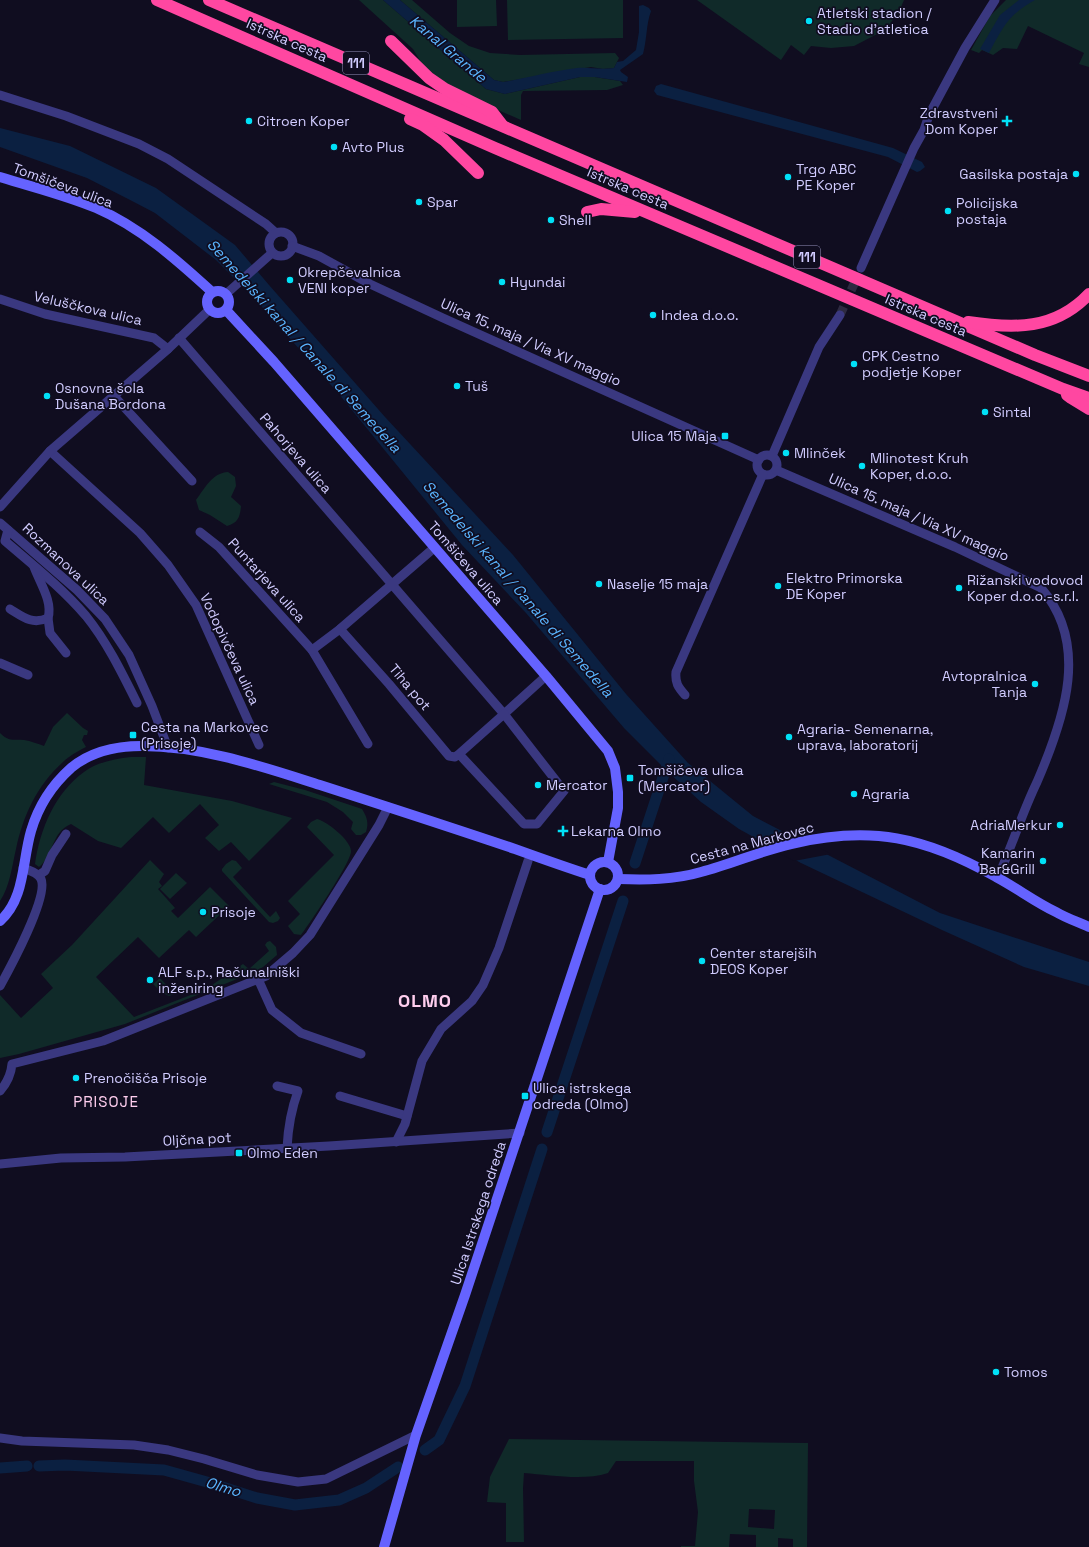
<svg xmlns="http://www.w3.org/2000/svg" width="1089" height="1547" viewBox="0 0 1089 1547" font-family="'Space Grotesk',sans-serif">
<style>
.green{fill:#102a29;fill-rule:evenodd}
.water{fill:#0b2041}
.pier{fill:#100d20}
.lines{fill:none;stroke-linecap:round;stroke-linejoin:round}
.canal{stroke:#0b2041;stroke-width:11}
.street-tunnel{stroke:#2d2a41;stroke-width:9;stroke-dasharray:9 4.5;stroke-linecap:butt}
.street{stroke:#3a3880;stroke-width:9}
.secondary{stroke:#6563ff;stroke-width:10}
.highway{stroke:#ff47a1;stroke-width:12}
.poi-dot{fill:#00e1f7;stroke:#100d20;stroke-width:1.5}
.labels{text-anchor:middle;stroke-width:3.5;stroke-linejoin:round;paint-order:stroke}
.shield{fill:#100d20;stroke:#9793bc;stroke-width:1}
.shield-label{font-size:13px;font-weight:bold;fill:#d1ccff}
.poi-label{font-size:14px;fill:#d1ccff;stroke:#100d20;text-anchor:start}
.street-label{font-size:14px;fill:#d1ccff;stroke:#100d20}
.water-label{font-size:15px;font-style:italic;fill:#5ab5ff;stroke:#100d20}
.neighbourhood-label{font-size:15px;letter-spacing:1px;fill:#ffceee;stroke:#100d20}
.district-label{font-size:18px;font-weight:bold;letter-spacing:1px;fill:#ffceee;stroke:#100d20}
</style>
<rect width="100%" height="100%" fill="#100d20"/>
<!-- green -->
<g class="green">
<path d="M359 0H383L486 89 505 94 580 77H595L620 81 623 85 607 90 523 91 521 95V120L452 90 422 64 413 49Z"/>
<path d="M400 0H412L450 33 469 46 490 53 520 55 615 53 619 58 614 68 603 69 591 67 503 82 494 80Z"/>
<path d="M457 0H496L497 26 457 27Z"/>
<path d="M507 0H623V38L508 40Z"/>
<path d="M697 0H904L899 12 885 30 854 46 831 48 811 46 804 55 791 45 781 60Z"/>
<path d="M1006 0H1089V67L1079 64 1084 53 1028 26 1017 49 1003 48 993 55 982 50 979 53 971 50 990 16Z"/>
<path d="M228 472 235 477 236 486 231 497 241 506C240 517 238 523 227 526L210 515 199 510 196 500C205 488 212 473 228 472Z"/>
<path d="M67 713 83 728 88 731 87 735H84L82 740 86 747C78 751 69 756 63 762 37 785 23 816 16 849 12 866 10 886 0 901V733C9 742 13 739 24 740 31 741 38 744 44 746L53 727Z"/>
<path d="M131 757H146L144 785 232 801 292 818 249 861 231 842 219 851 205 838 219 825 200 804 169 833 153 817 121 848 98 841 71 824C51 832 54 855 39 867L35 864C40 829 55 793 84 772 97 762 115 759 131 757Z"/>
<path d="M274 782 305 790 362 809C367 817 369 823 366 832L361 835H356L351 829 353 822 343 812 327 802 269 784Z"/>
<path d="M317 819C326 821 351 840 351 851 352 861 310 923 301 935L294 934 288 926 300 914 288 901 334 855 307 827 311 822Z"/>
<path d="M150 860 164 874 159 882 162 886 158 889 175 908 171 911 178 918 210 887 229 906 196 937 189 930 159 958 138 937 96 977 134 1017 206 989 243 964 249 969 269 951 265 945 267 942 270 941 276 947 277 955 263 967 252 973 125 1024 19 1054 0 1058V995L21 1018 53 988 41 974 72 945Z"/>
<path d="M232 860 236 861 242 868 233 877 270 917 276 911 280 918 278 921 273 923 269 922 222 871V869L226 864Z"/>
<path d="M176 873 187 883 170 899 160 889Z"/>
<path d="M160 978 175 994 169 996 161 992 153 984Z"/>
<path d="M509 1439 808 1443 807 1547H793V1539L778 1538V1547H756V1535L730 1534 729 1547H681V1546H695L698 1512 694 1481V1461H616L608 1473C584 1481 550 1475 524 1473L523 1488 524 1542H506V1503L487 1502 490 1477ZM749 1509 775 1510 774 1529 748 1527Z"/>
</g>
<!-- water -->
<g class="water">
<path d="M383 0H400L494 80 503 82C527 78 552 71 577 68 589 67 601 70 614 68L617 62 623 61 636 50 639 32V6L643 5 649 8 651 11C646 25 647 39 643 54L620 70 621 72 628 77 627 82 595 77H580L505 94 486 89Z"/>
<path d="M1019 0H1035C1008 15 1003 27 989 53L980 49 1000 15Z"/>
<path d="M661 84 893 148 922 162 925 167 920 171 917 172 888 157 657 95 654 91 656 86Z"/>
<path d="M0 128 70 146 156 188 235 245 269 285 385 417 513 555 626 694 688 763 753 816 940 913 1089 962V986L1024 967 942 930 801 863 739 829 701 802 667 771 624 728 526 613 462 545 338 393 256 300 216 260 155 213 134 202 87 178 0 147Z"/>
</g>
<!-- pier -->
<path class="pier" d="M792 834 831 854 794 861 760 843Z"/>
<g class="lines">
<!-- canal -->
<g class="canal">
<path d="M635 863 669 759"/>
<path d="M547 1132 623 901"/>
<path d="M425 1450 439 1440 465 1386 542 1149"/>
<path d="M39 1466 65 1465 164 1470 207 1482 257 1498 295 1505 339 1500 366 1488 398 1467"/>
<path d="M0 1468 27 1466"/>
</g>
<!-- street-tunnel -->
<path class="street-tunnel" d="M840 315 859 273"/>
<!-- street -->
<g class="street">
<path d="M0 95 66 116 139 144 168 159 266 224 276 233"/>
<circle cx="281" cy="244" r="12"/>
<path d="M292 246 319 256 370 284 443 318 759 460"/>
<path d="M861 268 914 148 924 130 929 115 965 48 995 0"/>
<path d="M226 294 272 253"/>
<path d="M0 299 45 314 154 338 168 349"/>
<path d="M179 338 504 714 546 676"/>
<path d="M113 395 192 481"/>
<path d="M50 451 140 533 168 565 196 605 259 745"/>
<circle cx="767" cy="465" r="10"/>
<path d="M772 456 819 347 840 315"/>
<path d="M776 470 955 547 1041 588C1089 643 1066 715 1037 782 1022 813 1012 846 998 877"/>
<path d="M0 507 50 451 168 349 210 309"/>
<path d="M0 523 77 590 105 619 129 655 152 706 168 748"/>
<path d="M8 530 5 541C33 565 62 588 86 616 107 642 122 673 137 703"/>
<path d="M200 532 219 547 312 650 368 744"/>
<path d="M10 609C23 617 32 625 48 618 53 602 40 583 34 567"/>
<path d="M48 618 50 633 66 653"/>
<path d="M340 629 389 684 449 756 455 757 459 754 504 714 564 791 537 824H524L459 754"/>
<path d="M312 650 340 629 434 548"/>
<path d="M0 663 28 675"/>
<path d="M685 695C678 687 675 683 676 672L763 474"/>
<path d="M39 875 45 871 52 855 66 834"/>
<path d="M258 979 272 1010 301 1033 361 1054"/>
<path d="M0 986C10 968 49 896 41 879 38 873 29 870 23 868"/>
<path d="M277 1086 298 1091C291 1110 288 1128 287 1148"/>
<path d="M0 1091C7 1083 11 1075 12 1064L103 1041 266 976 293 953 310 935 379 825 388 807"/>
<path d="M340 1096 407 1116"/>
<path d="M396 1142 405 1124 422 1061 441 1029 472 1001 483 985 499 948 528 861"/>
<path d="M0 1164 61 1158 125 1157 329 1146 520 1133"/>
<path d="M0 1438 22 1441 134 1445 168 1450 204 1459 257 1475 298 1482 326 1479 416 1435"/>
</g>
<!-- secondary -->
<g class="secondary">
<path d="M0 177C32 187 65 195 96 208 140 227 177 260 212 292"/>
<circle cx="218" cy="302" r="11"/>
<path d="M226 310 274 362 546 676 608 751 615 768 618 792V808L608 862"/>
<circle cx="604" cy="876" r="14"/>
<path d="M618 879C645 880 674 880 701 872 732 864 760 851 791 844 871 825 925 837 996 877 1017 888 1035 902 1056 912 1066 918 1078 922 1089 927"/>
<path d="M0 921C25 899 22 862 31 831 38 807 52 785 71 768 90 752 117 746 142 746 203 746 263 767 320 785 385 806 450 827 515 849 540 858 565 867 590 875"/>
<path d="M384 1547 416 1435 465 1295 600 889"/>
</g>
<!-- highway -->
<g class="highway">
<path d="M157 0 495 148 1063 389 1089 398"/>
<path d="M209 0 1035 355 1089 376"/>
<path d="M391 41 429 78 445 89 492 112 502 125"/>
<path d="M410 119 423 125 444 140 478 173"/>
<path d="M587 212 601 209 635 212"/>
<path d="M968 322C1014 329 1055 330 1089 294"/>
<path d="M1067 395 1071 398 1089 409"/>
</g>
</g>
<!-- markers -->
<g class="poi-dot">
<circle cx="809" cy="21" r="4"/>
<circle cx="249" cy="121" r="4"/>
<path d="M1005 115h4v4h4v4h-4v4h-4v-4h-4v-4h4z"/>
<circle cx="334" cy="147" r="4"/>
<circle cx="1076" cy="174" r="4"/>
<circle cx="788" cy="177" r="4"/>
<circle cx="419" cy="202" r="4"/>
<circle cx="948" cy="211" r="4"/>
<circle cx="551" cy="220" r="4"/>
<circle cx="290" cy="280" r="4"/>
<circle cx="502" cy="282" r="4"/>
<circle cx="653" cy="315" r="4"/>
<circle cx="854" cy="364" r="4"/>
<circle cx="457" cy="386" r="4"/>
<circle cx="47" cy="396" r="4"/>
<circle cx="985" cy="412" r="4"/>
<rect x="721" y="432" width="8" height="8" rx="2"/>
<circle cx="786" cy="453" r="4"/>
<circle cx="862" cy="466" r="4"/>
<circle cx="599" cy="584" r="4"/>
<circle cx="778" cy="586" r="4"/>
<circle cx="959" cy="588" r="4"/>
<circle cx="1035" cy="684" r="4"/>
<rect x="129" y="731" width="8" height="8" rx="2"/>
<circle cx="789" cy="737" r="4"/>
<rect x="626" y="774" width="8" height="8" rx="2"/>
<circle cx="538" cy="785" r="4"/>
<circle cx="854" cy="794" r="4"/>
<circle cx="1060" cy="825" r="4"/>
<path d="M561 825h4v4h4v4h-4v4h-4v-4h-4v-4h4z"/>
<circle cx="1043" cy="861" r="4"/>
<circle cx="203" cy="912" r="4"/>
<circle cx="702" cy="961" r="4"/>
<circle cx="150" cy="980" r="4"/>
<circle cx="76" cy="1078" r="4"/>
<rect x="521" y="1092" width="8" height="8" rx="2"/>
<rect x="235" y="1149" width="8" height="8" rx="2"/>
<circle cx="996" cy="1372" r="4"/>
</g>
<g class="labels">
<!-- shield labels -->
<g class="shield">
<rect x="343" y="52" width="26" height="22" rx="3"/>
<rect x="794" y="246" width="26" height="22" rx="3"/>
</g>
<g class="shield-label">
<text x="356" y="68">111</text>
<text x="807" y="262">111</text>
</g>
<!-- poi labels -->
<g class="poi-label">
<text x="817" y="18">Atletski stadion /<tspan x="817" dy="16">Stadio d'atletica</tspan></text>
<text x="998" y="118" text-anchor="end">Zdravstveni<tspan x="998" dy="16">Dom Koper</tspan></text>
<text x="257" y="126">Citroen Koper</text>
<text x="342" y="152">Avto Plus</text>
<text x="796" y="174">Trgo ABC<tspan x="796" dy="16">PE Koper</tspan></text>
<text x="1068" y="179" text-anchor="end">Gasilska postaja</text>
<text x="427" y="207">Spar</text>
<text x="956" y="208">Policijska<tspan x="956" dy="16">postaja</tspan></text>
<text x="559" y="225">Shell</text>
<text x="298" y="277">Okrepčevalnica<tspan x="298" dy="16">VENI koper</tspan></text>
<text x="510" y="287">Hyundai</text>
<text x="661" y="320">Indea d.o.o.</text>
<text x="862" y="361">CPK Cestno<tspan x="862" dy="16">podjetje Koper</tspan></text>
<text x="465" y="391">Tuš</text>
<text x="55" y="393">Osnovna šola<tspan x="55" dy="16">Dušana Bordona</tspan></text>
<text x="993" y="417">Sintal</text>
<text x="717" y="441" text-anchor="end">Ulica 15 Maja</text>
<text x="794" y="458">Mlinček</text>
<text x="870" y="463">Mlinotest Kruh<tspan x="870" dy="16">Koper, d.o.o.</tspan></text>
<text x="786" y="583">Elektro Primorska<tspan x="786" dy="16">DE Koper</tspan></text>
<text x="967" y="585">Rižanski vodovod<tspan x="967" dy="16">Koper d.o.o.-s.r.l.</tspan></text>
<text x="607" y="589">Naselje 15 maja</text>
<text x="1027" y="681" text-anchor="end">Avtopralnica<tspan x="1027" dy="16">Tanja</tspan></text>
<text x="141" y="732">Cesta na Markovec<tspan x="141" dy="16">(Prisoje)</tspan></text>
<text x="797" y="734">Agraria- Semenarna,<tspan x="797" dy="16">uprava, laboratorij</tspan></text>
<text x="638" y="775">Tomšičeva ulica<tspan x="638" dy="16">(Mercator)</tspan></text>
<text x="546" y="790">Mercator</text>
<text x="862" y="799">Agraria</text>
<text x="1052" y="830" text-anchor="end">AdriaMerkur</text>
<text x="571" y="836">Lekarna Olmo</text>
<text x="1035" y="858" text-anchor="end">Kamarin<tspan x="1035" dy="16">Bar&amp;Grill</tspan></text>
<text x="211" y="917">Prisoje</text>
<text x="710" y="958">Center starejših<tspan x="710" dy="16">DEOS Koper</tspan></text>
<text x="158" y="977">ALF s.p., Računalniški<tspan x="158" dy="16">inženiring</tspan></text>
<text x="84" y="1083">Prenočišča Prisoje</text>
<text x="533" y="1093">Ulica istrskega<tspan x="533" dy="16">odreda (Olmo)</tspan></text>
<text x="247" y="1158">Olmo Eden</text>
<text x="1004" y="1377">Tomos</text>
</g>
<!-- street labels -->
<g class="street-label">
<text transform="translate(287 40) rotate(24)" y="5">Istrska cesta</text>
<text transform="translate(63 185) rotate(20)" y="5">Tomšičeva ulica</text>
<text transform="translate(628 188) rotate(23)" y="5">Istrska cesta</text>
<text transform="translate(88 308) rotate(13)" y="5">Veluščkova ulica</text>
<text transform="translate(926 315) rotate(23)" y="5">Istrska cesta</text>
<text transform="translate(531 342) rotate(24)" y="5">Ulica 15. maja / Via XV maggio</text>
<text transform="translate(296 453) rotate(49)" y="5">Pahorjeva ulica</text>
<text transform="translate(919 517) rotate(24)" y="5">Ulica 15. maja / Via XV maggio</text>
<text transform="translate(466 563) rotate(49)" y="5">Tomšičeva ulica</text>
<text transform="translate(66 564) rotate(43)" y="5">Rozmanova ulica</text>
<text transform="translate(267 580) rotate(48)" y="5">Puntarjeva ulica</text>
<text transform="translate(230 649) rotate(65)" y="5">Vodopivčeva ulica</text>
<text transform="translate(410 687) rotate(50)" y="5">Tiha pot</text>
<text transform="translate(752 843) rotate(-15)" y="5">Cesta na Markovec</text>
<text transform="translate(197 1139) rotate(-3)" y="5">Oljčna pot</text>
<text transform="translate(478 1213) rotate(-72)" y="5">Ulica Istrskega odreda</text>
</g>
<!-- water labels -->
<g class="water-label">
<text transform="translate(448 49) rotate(40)" y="5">Kanal Grande</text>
<text transform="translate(304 346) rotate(48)" y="5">Semedelski kanal / Canale di Semedella</text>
<text transform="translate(518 589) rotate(49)" y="5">Semedelski kanal / Canale di Semedella</text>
<text transform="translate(223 1487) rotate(16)" y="5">Olmo</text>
</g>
<!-- neighbourhood labels -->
<g class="neighbourhood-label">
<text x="106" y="1107">PRISOJE</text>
</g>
<!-- district labels -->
<g class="district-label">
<text x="425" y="1007">OLMO</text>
</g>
</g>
</svg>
